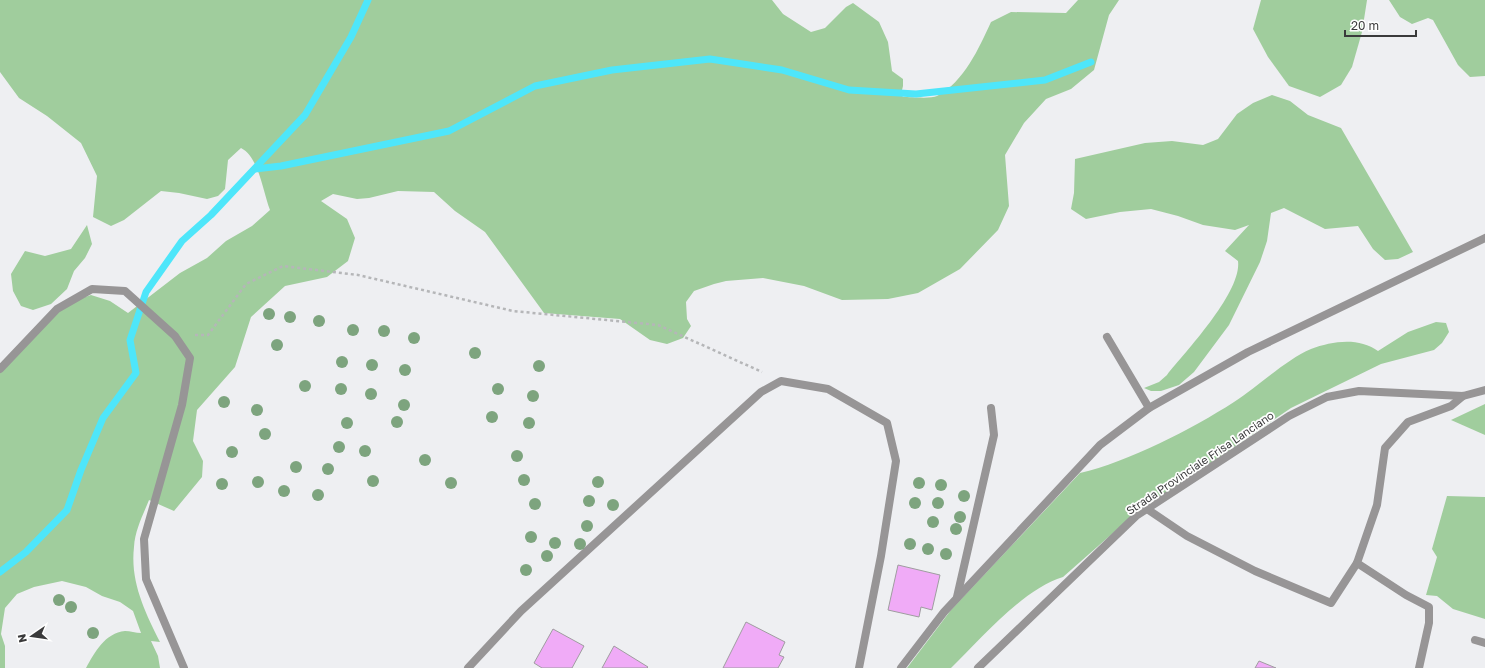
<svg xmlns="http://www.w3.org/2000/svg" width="1485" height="668" viewBox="0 0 1485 668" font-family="'Golos Text',sans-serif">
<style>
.green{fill:#a0cd9d}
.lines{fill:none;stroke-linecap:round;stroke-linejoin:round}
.stream{stroke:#4ee6fa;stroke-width:7}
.building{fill:#f0abf7;stroke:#9f9da0}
.path{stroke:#b5b6b8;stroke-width:2.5;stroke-dasharray:3 3;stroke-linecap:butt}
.service{stroke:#979596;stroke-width:8}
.minor{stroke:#979596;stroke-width:8}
.tertiary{stroke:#979596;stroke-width:8}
.tree{fill:#7da47e}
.labels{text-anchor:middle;stroke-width:3.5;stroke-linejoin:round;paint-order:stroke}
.street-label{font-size:11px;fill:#3a3a3b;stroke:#fff}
</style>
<rect width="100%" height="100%" fill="#eeeff2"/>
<!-- green -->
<g class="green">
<path d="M0 0H772L783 14 811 32 825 28 846 7 853 3 879 22 888 42 892 71 903 79V86L901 94 903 97C911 97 931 99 937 96 964 82 979 48 991 22L1011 12 1066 13 1078 0H1119L1109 15 1094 70 1071 89 1046 99 1024 123 1005 155 1009 206 998 230 960 269 918 293 888 299 842 300 804 286 763 278 726 281 714 284 694 291 686 302 687 319 691 326 683 338 667 344 650 340 620 319 544 313 485 232 455 211 434 192 398 191 369 198 357 199 333 194 321 201 347 219 355 238 348 261 327 277 285 286 251 317 235 367 197 410 193 441 203 461 202 477 174 511 149 500C143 515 135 530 134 547 130 582 145 612 160 642L151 641 158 656 160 668H86C95 652 105 633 125 631 130 631 136 633 141 633L133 611 120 602 102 596 86 587 62 581 34 587 17 594 5 608 1 634 5 646V668H0V370L68 303 91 295 110 301 128 313 180 273 207 258 226 241 252 226 270 210C263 192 259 157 241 148L228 160 225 189 218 196 207 199 179 193 161 191 124 220 111 226 93 217 97 176 81 143 47 116 19 98 0 72Z"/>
<path d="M1261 0H1367L1362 32 1352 67 1341 85 1320 97 1289 86 1268 57 1253 29Z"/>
<path d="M1389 0H1485V76L1470 77 1458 65 1433 20 1428 18 1412 24 1400 17Z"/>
<path d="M1272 95 1290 101 1308 115 1341 128 1413 252 1398 259 1385 260 1373 249 1358 226 1325 229 1284 208 1271 213 1267 241 1260 262 1229 325 1194 372 1179 385 1161 391H1151L1144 388 1159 382 1167 375C1187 350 1242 292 1238 261L1225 251 1249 225 1235 230 1203 225 1178 216 1151 209 1120 212 1086 219 1071 209 1074 193 1075 159 1145 143 1172 141 1203 145 1218 139 1237 114 1253 103Z"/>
<path d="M87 225 92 244 85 258 74 271 67 289 51 304 33 310 21 306 13 291 11 274 25 251 45 256 71 249Z"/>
<path d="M1436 322 1446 323 1449 332 1442 343 1434 350 1381 364 1291 408 1130 518 1063 577C1023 589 981 639 951 668H907L951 610 1080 473C1128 462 1192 429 1234 402 1258 387 1285 360 1311 349 1332 341 1359 337 1378 351L1408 332Z"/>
<path d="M1485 404V435L1451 420Z"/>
<path d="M1447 496 1485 497V619L1453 609 1437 596 1426 595 1437 557 1432 549Z"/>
</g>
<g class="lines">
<!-- stream -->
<g class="stream">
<path d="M255 169 281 166 449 131 535 86 612 70 710 59 782 70 849 90 916 94 1045 80 1091 62"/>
<path d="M0 572 26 552 67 510 81 470 103 418 136 373 130 340 146 292 182 241 211 215 305 115 351 37 368 0"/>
</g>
</g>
<!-- building -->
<g class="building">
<path d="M898 565 940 575 932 610 921 607 919 617 888 610Z"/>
<path d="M746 622 785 642 779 655 784 657 778 668H723Z"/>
<path d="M553 629 584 646 572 668H542L534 663Z"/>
<path d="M614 646 648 667 647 668H602Z"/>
<path d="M1259 661 1276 668H1255Z"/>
</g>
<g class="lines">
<!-- path -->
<path class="path" d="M195 335H208L246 284 283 266 358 275 513 311 658 325 762 372"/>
<!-- service -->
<g class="service">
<path d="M1107 337 1149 408"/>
<path d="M1475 640 1485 643"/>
</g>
<!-- minor -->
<g class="minor">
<path d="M0 369 57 309 92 289 125 291 175 336 190 358 182 405 144 539 146 579 184 668"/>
<path d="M1147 509 1187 536 1255 571 1331 603 1357 563"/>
<path d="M957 597 994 435 991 408"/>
<path d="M468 668 521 611 761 392 781 381 828 389 887 423 896 461 881 556 859 668"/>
<path d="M901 668 944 612 1100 445 1149 408 1248 352 1485 238"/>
<path d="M1419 668 1429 623V607L1406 595 1357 563 1377 505 1385 448 1408 422 1451 406 1463 396"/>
</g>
<!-- tertiary -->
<path class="tertiary" d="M978 668 1136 516 1289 416 1327 397 1359 391 1463 396 1485 390"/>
</g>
<!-- trees -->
<g class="tree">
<circle cx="269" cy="314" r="6"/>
<circle cx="290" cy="317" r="6"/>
<circle cx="319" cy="321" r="6"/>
<circle cx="353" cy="330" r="6"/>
<circle cx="384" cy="331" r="6"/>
<circle cx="414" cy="338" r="6"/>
<circle cx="277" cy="345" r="6"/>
<circle cx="475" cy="353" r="6"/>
<circle cx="342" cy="362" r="6"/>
<circle cx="372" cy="365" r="6"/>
<circle cx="539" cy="366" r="6"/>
<circle cx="405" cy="370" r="6"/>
<circle cx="305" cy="386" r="6"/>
<circle cx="341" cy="389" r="6"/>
<circle cx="498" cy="389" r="6"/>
<circle cx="371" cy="394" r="6"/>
<circle cx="533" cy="396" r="6"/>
<circle cx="224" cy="402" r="6"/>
<circle cx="404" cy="405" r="6"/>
<circle cx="257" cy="410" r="6"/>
<circle cx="492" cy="417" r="6"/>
<circle cx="397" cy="422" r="6"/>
<circle cx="347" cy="423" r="6"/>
<circle cx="529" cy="423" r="6"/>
<circle cx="265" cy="434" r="6"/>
<circle cx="339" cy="447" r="6"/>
<circle cx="365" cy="451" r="6"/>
<circle cx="232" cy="452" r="6"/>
<circle cx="517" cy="456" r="6"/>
<circle cx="425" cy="460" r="6"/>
<circle cx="296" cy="467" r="6"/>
<circle cx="328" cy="469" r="6"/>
<circle cx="524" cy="480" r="6"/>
<circle cx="373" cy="481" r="6"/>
<circle cx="258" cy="482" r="6"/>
<circle cx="598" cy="482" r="6"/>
<circle cx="451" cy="483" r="6"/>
<circle cx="919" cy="483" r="6"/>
<circle cx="222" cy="484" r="6"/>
<circle cx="941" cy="485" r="6"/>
<circle cx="284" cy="491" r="6"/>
<circle cx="318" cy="495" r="6"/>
<circle cx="964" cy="496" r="6"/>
<circle cx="589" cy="501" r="6"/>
<circle cx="915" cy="503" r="6"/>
<circle cx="938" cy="503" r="6"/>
<circle cx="535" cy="504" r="6"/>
<circle cx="613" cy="505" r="6"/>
<circle cx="960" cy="517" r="6"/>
<circle cx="933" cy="522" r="6"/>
<circle cx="587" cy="526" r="6"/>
<circle cx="956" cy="529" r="6"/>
<circle cx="531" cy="537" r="6"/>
<circle cx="555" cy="543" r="6"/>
<circle cx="580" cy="544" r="6"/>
<circle cx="910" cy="544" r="6"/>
<circle cx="928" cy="549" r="6"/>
<circle cx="946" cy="554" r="6"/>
<circle cx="547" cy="556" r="6"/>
<circle cx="526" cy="570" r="6"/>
<circle cx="59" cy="600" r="6"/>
<circle cx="71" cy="607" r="6"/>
<circle cx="93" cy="633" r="6"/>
</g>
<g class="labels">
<!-- street labels -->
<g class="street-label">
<text transform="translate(1200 463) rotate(-34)" y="4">Strada Provinciale Frisa Lanciano</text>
</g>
</g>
<!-- north arrow -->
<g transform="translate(32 636) rotate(257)" stroke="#ffffff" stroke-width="3" paint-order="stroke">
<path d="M0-3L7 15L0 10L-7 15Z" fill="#3a3a3b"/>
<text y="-6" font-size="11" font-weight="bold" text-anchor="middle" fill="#3a3a3b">N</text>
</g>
<!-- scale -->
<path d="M1345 30v6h71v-6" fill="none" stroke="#3a3a3b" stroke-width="2"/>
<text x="1351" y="30" font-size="12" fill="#3a3a3b" stroke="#ffffff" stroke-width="3" paint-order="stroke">20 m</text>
</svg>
